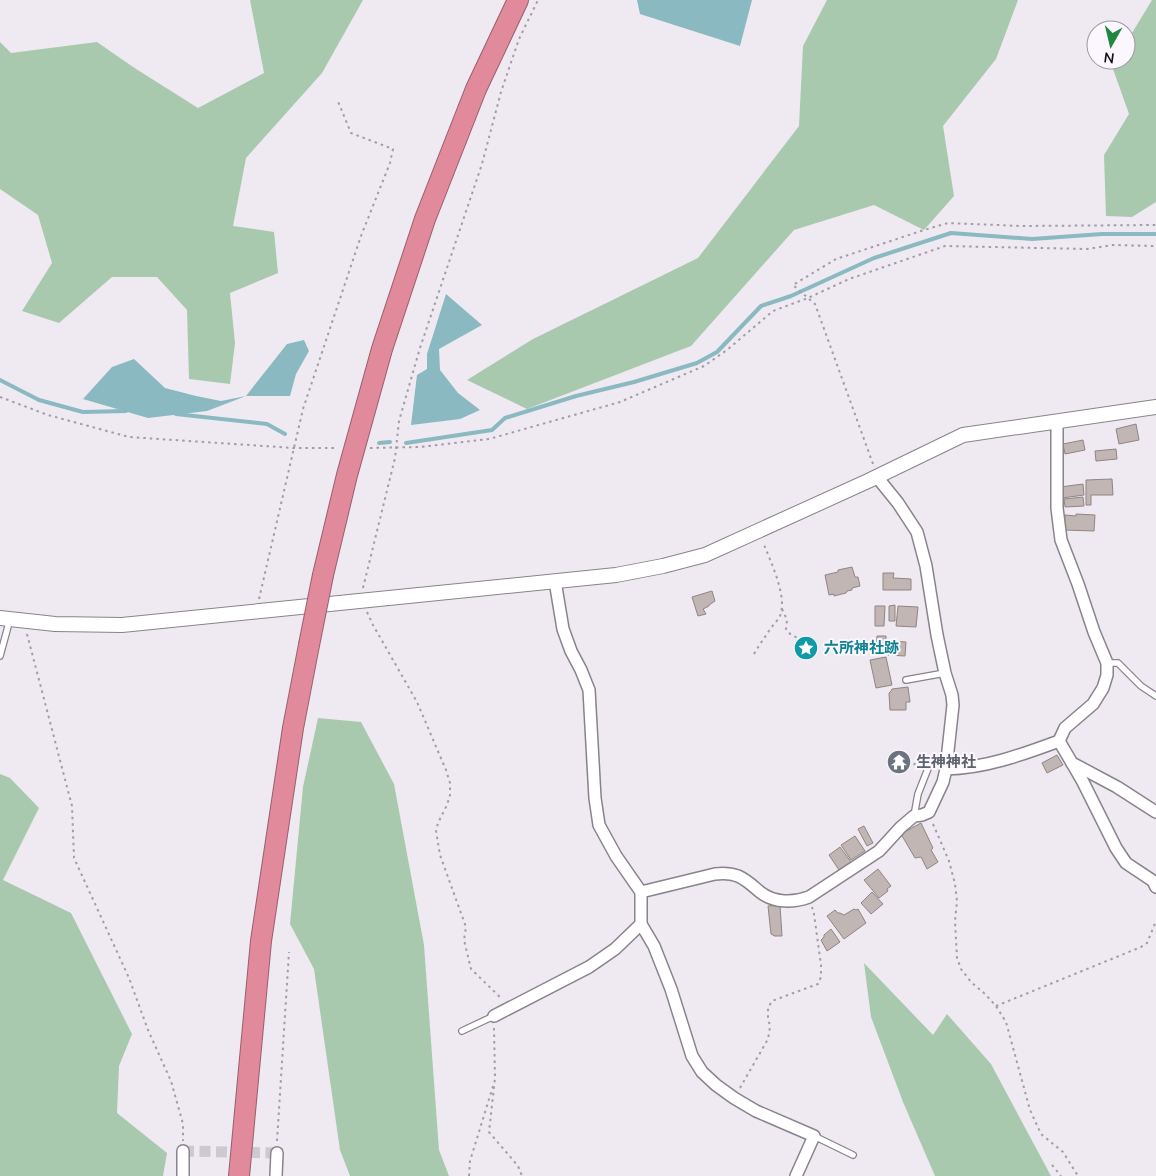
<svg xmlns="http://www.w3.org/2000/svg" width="1156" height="1176" viewBox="0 0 1156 1176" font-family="Mulish,'Noto Sans JP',sans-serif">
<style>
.green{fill:#a9c9af}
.water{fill:#8ab9c1}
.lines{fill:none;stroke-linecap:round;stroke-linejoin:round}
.stream{stroke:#8ab9c1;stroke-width:4}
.building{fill:#c1b6b3;stroke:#8f8583}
.minor-tunnel{stroke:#cec8d0;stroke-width:11;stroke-dasharray:11 5.5;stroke-linecap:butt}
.service-casing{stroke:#89838b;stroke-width:8}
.minor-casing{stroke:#89838b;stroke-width:14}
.tertiary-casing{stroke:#89838b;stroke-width:16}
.motorway-casing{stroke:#985f6c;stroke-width:22}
.path{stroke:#a19da3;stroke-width:2;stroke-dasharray:2.5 4;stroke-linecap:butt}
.service{stroke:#fff;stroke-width:5.5}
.minor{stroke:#fff;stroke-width:11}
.tertiary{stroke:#fff;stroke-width:14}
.motorway{stroke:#e18a9c;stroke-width:20}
.motorway-bridge-casing{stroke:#985f6c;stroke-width:22;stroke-linecap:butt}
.motorway-bridge{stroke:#e18a9c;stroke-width:20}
.labels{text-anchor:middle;stroke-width:4;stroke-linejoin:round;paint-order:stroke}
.culture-label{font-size:15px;font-weight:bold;fill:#0d838f;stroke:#fcf6ff;text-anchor:start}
.worship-label{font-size:15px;font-weight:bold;fill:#5b616d;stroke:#fcf6ff;text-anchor:start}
</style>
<rect width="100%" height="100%" fill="#efe9f1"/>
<!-- green -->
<g class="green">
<path d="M250 0H363L322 73 246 158 233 226 274 232 278 273 230 293 235 343 230 384 189 379 187 310 157 277H112L59 323 22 311 52 263 38 215 0 189V42L11 53 97 42 133 67 198 108 264 73Z"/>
<path d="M827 0H1018L996 59 943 126 954 196 924 230 874 205 794 230 691 346 527 409 467 380 533 339 698 258 799 126 803 46Z"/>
<path d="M1152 0H1156V202L1132 217 1106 216 1104 155 1129 114 1112 66 1116 60H1126V43Z"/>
<path d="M318 718 361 722 394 784 424 945 439 1150 449 1176H350L340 1150 314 969 290 924 303 787Z"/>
<path d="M0 774 10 778 39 808 3 880 71 913 132 1034 119 1066 117 1113 167 1153 163 1176H0Z"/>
<path d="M864 963 933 1035 947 1014 991 1064 1051 1176H935L903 1102 871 1017Z"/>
</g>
<!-- water -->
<g class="water">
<path d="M637 0H752L740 46 640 14Z"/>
<path d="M446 294 482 325 439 349 440 370 458 393 480 410 460 419 411 425 417 375 427 369V354Z"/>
<path d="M304 340 309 351 296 374 290 396H246L207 411 148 418 83 399 112 367 134 359 165 388 196 396 221 401 246 396 287 344Z"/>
</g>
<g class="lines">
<!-- stream -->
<g class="stream">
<path d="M0 380 39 400 83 412 126 411"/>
<path d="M176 414 267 424 285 434"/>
<path d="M379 443 390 442"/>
<path d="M406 443 492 430 505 418 576 396 634 382 697 363 717 352 761 306 791 296 874 258 951 233 1032 239 1102 234H1156"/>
</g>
</g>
<!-- building -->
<g class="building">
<path d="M1136 424 1139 440 1119 444 1116 429Z"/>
<path d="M1083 440 1085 450 1065 454 1063 444Z"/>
<path d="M1116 449 1117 459 1096 461 1095 451Z"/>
<path d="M1112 479 1113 495H1091V505H1086V480Z"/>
<path d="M1083 484 1084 495 1062 498 1060 487Z"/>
<path d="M1083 497 1084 506 1065 507 1064 499Z"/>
<path d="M1076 514 1095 515 1094 531 1064 530 1065 515 1076 516Z"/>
<path d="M852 567 855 577H858L860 586 852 588V590L847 591 846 593 834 596V594L829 595 825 575 838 572V570Z"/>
<path d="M883 573H894L893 578 911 579V590H883Z"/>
<path d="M712 591 715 601 709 605V606L703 609 706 614 698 616 692 597Z"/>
<path d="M895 605V621H889V606Z"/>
<path d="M875 606H885L884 626H875Z"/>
<path d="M898 606 918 607 916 627 896 626Z"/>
<path d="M877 636H886L885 654 876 653Z"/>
<path d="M889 641 906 642 905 656 888 655Z"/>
<path d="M886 657 892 685 876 688 870 660Z"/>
<path d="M908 687 910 702H906V710H890L889 693 891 691 892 689Z"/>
<path d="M897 753 906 754 904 769 895 768 896 765 893 764 894 758 897 755Z"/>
<path d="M1057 755 1063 765 1047 773 1042 763Z"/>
<path d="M921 823 933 848 931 850 938 862 927 869 921 857 915 858 901 834Z"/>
<path d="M864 826 873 843 867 846 858 829Z"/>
<path d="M855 836 865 851 851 860 841 845Z"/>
<path d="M840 847 851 862 839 870 829 855Z"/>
<path d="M878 869 891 886 887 889 888 891 879 898 864 880Z"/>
<path d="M872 892 883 904 871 914 861 903Z"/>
<path d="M780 905 782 936H774L773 935 771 934 768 906Z"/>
<path d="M854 909 856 910 858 909 866 923 844 939 827 916 835 910 838 913H840L844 915Z"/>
<path d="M831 929 840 942 827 951 821 940 824 937V935Z"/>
</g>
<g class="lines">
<!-- minor-tunnel -->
<path class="minor-tunnel" d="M183 1151 277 1153"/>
<!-- service casing -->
<g class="service-casing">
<g id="service">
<path d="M0 656 10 619"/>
<path d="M1107 663H1118L1141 686 1156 696"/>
<path d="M906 680 945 673"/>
<path d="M914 816 918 794 929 766"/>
<path d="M462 1031 494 1016"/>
<path d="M814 1136 853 1155"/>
</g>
</g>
<!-- minor casing -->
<g class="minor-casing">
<g id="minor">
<path d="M555 581 563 629 571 651 581 670 589 690 595 798 599 825 616 856 641 892V924L654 946 671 989 692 1056 702 1072 716 1085 734 1098 756 1111 814 1136 796 1176"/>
<path d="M1059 741 1072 763 1117 787 1156 812"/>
<path d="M1072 763 1083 782 1116 848 1126 863 1153 881 1156 887"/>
<path d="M946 769C986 768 1021 755 1059 741L1065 728 1093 704 1103 688 1107 675V663L1094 632 1078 584 1061 540 1057 508V421"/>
<path d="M641 892 715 874C723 873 730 873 738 876 747 880 753 886 760 892 774 903 793 903 809 897L879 851 901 827 914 816 922 815 929 812 943 782 946 769 953 705 952 695 945 673 937 635 926 566 917 532 898 503 877 477"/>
<path d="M494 1016 589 967 615 949 641 924"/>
<path d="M183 1176V1151"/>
<path d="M276 1176 277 1153"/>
</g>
</g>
<!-- tertiary casing -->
<g class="tertiary-casing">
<path id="tertiary" d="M0 618 55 624 122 625 616 575 663 566 705 555 868 481 963 435 1156 407"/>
</g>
<!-- motorway casing -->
<g class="motorway-casing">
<g id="motorway">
<path d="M323 575 347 475 382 349 425 219 476 89 518 0"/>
<path d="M239 1176 261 941 293 728 309 645"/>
</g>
</g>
<!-- path -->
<g class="path">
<path d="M0 397 48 415 129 437 294 448H338"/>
<path d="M370 448 420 447 489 439 620 402 704 366 727 350 773 311 808 298 849 279 945 246 1087 249 1113 245 1156 246"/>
<path d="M873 464 815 304 793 285 836 259 924 230 948 223 1021 226 1156 225"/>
<path d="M363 588 395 458 399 421 420 348 482 164 501 92 519 39 538 0"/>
<path d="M259 599 303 409 361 236 390 163 393 149 351 133 337 99"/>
<path d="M782 609 787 620 786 629 791 635 803 640 805 645"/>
<path d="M367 612 373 625 417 702 446 770 450 783V795L447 805 438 823 436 831 440 855 466 927 464 940 471 969 501 998"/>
<path d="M27 634 72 806 74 858 129 978 148 1030 171 1081 183 1124V1141"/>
<path d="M754 654C759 645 765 637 771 628 774 624 778 620 780 616 788 596 770 561 763 542"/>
<path d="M907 763 920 765"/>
<path d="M933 824 949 861 955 884 957 901 955 921 957 958 961 969 971 982 985 994 996 1006 1006 1022 1030 1110 1041 1134 1063 1152 1078 1176"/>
<path d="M996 1006 1141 947 1147 943 1156 921"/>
<path d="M494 1028 495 1078 489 1132 518 1166 522 1176"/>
<path d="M740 1088 768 1039 770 1027 768 1017V1008L772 1001 818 984 821 977V965L814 914 812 907"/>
<path d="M277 1141 289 952"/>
<path d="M1052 1165 1061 1176"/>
<path d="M469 1176 470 1161 494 1083"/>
</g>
<!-- service -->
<use href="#service" class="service"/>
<!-- minor -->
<use href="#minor" class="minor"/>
<!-- tertiary -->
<use href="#tertiary" class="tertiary"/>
<!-- motorway -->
<use href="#motorway" class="motorway"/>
<!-- motorway-bridge casing -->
<g class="motorway-bridge-casing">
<path id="motorway-bridge" d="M309 645 323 575"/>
</g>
<!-- motorway-bridge -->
<use href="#motorway-bridge" class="motorway-bridge"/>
</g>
<!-- icons -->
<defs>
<g id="sight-disc" transform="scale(1.25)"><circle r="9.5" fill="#0f9aa8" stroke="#fcf6ff"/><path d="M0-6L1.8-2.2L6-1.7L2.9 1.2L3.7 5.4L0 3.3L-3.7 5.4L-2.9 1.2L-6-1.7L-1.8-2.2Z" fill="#fff"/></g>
<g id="temple-disc" transform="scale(1.25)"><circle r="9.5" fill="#6b7280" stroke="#fcf6ff"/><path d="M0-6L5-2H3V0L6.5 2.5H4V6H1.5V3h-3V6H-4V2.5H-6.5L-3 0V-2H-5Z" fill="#fff"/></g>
</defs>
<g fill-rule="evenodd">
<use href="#sight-disc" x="806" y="648"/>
<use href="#temple-disc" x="899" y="762"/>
</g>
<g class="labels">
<!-- culture labels -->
<g class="culture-label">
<text x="824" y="653">六所神社跡</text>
</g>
<!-- worship labels -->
<g class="worship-label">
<text x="916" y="767">生神神社</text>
</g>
</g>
<!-- north arrow -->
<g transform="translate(1111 45) rotate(188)"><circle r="24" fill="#fcf6ff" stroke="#9e9aa0"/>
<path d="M0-4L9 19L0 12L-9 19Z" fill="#1f883e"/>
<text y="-8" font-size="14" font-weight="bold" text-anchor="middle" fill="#110f12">N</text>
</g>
</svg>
